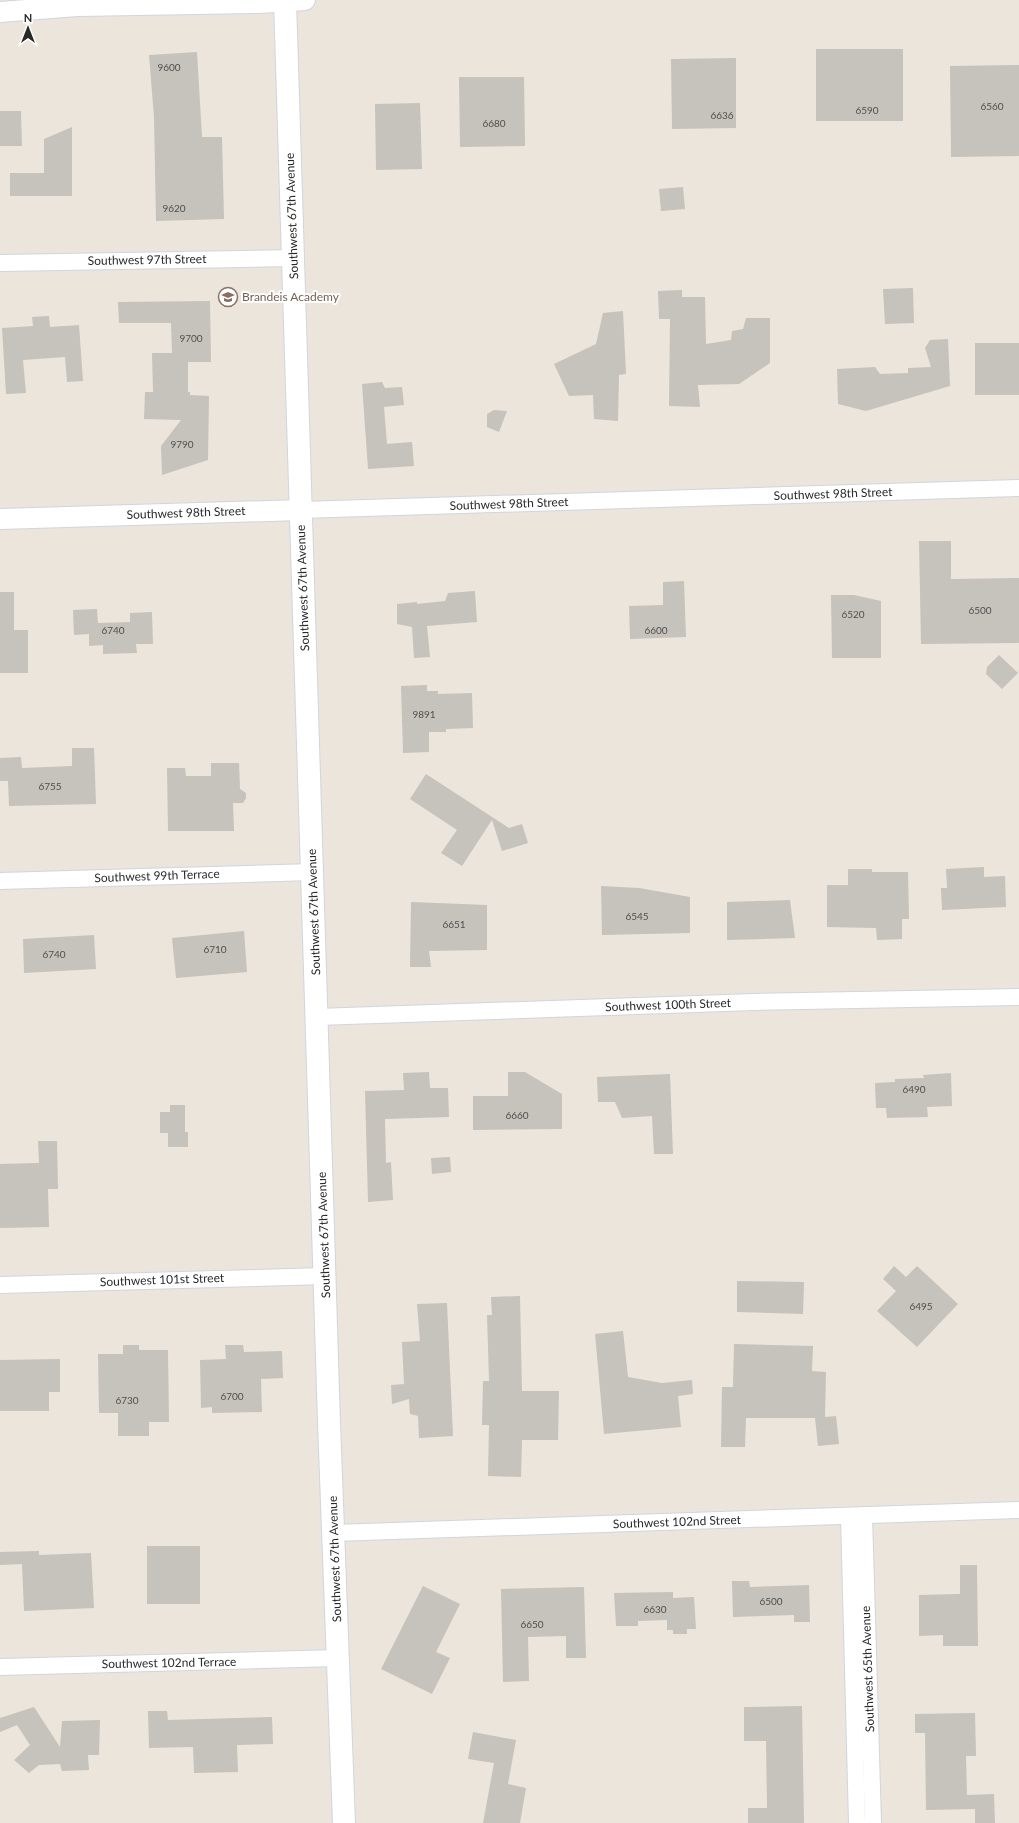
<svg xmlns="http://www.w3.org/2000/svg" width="1019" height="1823" viewBox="0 0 1019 1823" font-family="Lato,sans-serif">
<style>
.building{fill:#c6c2bc}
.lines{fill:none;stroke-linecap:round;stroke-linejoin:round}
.minor-casing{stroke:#d2d4e1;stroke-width:18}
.tertiary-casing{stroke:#d2d4e1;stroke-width:22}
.secondary-casing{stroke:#d2d4e1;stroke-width:24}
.minor{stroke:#fff;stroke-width:16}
.tertiary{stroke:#fff;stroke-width:20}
.secondary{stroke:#fff;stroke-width:22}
.labels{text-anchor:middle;stroke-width:4;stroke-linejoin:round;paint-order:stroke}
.number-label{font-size:10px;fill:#504f4e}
.street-label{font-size:12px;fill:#292929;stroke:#fff}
.education-label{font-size:12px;fill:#785e54;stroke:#fff;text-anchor:start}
</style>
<rect width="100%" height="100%" fill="#ebe5dc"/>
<!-- building -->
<g class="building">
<rect x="816" y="49" width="87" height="72"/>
<path d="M197 52 202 137H222L224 219 156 221 154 117 149 55Z"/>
<path d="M736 58V128L672 129 671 59Z"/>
<path d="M1019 65V156L951 157 950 66Z"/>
<path d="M459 77H524L525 146 460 147Z"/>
<path d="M420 103 422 169 376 170 375 104Z"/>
<path d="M0 111H21L22 146H0Z"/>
<path d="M72 127V196H10V173H44V139Z"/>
<path d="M683 187 685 209 661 211 659 189Z"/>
<path d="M913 288 914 323 885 324 883 289Z"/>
<path d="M682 290V297H705L706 344 731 340 732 331 743 329 746 318H770V363L739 384 698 385 700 407 669 406 670 319H659L658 291Z"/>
<path d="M210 301 211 362H188V392H190V395L209 396 208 460 162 475 161 446 181 420 144 419 145 392H153L152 353H172L171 323H119L118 302Z"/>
<path d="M623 311 626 374 619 375 618 421 594 419 593 395 569 396 554 364 596 344 603 313Z"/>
<path d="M49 316 50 327 79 325 83 381 67 382 65 357 23 360 26 393 6 394 2 328 33 326 32 317Z"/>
<path d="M948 339 950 386 866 411 838 404 837 369 875 367 880 374 908 373V368L931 367 925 348 930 340Z"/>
<rect x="975" y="343" width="44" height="52"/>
<path d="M382 382 385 388 402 387 404 405 384 407 387 444 412 442 414 466 368 469 362 384Z"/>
<path d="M494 410 507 411 499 432 487 427V414Z"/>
<path d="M919 541H951V579L1019 578V643L921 644Z"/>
<path d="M684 581 686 637 630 639 629 606 663 605V582Z"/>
<path d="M475 591 477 622 427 626 430 657 414 658 412 627 397 624V604L417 602V604L445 601 448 593Z"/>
<path d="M0 592H14V630H28V673H0Z"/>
<path d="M831 595H854L881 601V658H832Z"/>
<path d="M97 609 98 623 130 622V613L152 612 153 644H136L137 653 103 654V645L89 646V634L74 635 73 610Z"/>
<path d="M999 655 1018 673 1002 689 986 674 987 667Z"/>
<path d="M427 685V691H438V694L472 693 473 728 446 729V732H429V752L403 753 401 686Z"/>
<path d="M72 748H94L96 804 9 806 8 781H0V758L21 757 22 768 72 766Z"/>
<path d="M211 763H239L240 789 246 793V798L243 803H233L234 831H168L167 768H185L186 776H211Z"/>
<path d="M426 774 509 828 522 824 528 843 502 851 492 820 462 866 441 853 457 830 410 799Z"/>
<path d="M984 867V877L1005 876 1006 907 942 910 941 888H947L946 869Z"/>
<path d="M848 869H872V872H908L909 919H902V939L877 940 876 928 827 927V885H848Z"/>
<path d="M601 886 639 888 690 897V933L602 935Z"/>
<path d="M790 900 795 938 727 940V902Z"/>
<path d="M411 902 487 905V950L429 951 431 967H410Z"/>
<path d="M244 931 247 972 176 978 172 938Z"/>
<path d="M94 935 96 969 24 973 23 939Z"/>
<path d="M429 1072 430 1088H448L449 1117 385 1119 386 1163 391 1162 393 1200 368 1202 365 1091 404 1090 403 1073Z"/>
<path d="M508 1072H525L562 1094V1129L473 1130V1096H508Z"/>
<path d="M951 1073 952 1106 927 1107 928 1117 887 1118 886 1108H876L875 1083 895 1082V1079L924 1078 923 1075Z"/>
<path d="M670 1074 673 1154H654L652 1116 622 1118 615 1102H598L597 1077Z"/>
<path d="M170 1105H185V1132H188V1147H168V1133H160V1112H170Z"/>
<path d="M38 1141H57L58 1189H48L49 1227 0 1228V1164L39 1163Z"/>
<path d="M450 1157 451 1172 432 1174 431 1158Z"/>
<path d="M894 1266 906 1277 917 1266 958 1304 917 1347 877 1311 896 1291 883 1279Z"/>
<path d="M737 1281 804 1282 803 1314 737 1312Z"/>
<path d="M520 1296 522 1391H559L558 1440H522L521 1477 488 1476 489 1425H482L483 1381H489L487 1315H492L491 1297Z"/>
<path d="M447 1303 453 1436 419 1438 418 1416 410 1414 409 1399 392 1404 391 1385 404 1384 402 1342 420 1341 417 1304Z"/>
<path d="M623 1331 628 1377 662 1383 692 1380 693 1394 678 1396 681 1427 604 1434 595 1334Z"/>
<path d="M734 1344 813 1346 812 1371 826 1372 825 1417 836 1416 839 1444 818 1446 815 1418H746L745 1447H721L722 1387H733Z"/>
<path d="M123 1345H139V1350H168L169 1422H149V1436H118V1413H99L98 1354H123Z"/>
<path d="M225 1345H243L244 1352 282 1351 283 1378 261 1379 262 1412 212 1413V1407L201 1408 200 1360 226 1359Z"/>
<path d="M60 1359V1392H49V1411H0V1360Z"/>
<rect x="147" y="1546" width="53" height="58"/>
<path d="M39 1551V1555L91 1553 94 1608 24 1611 22 1564 0 1565V1552Z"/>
<path d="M960 1565H977L978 1646H943V1635L919 1636V1595L960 1594Z"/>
<path d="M732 1581H749L750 1587 809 1585 810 1622H794V1615L733 1617Z"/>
<path d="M423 1586 460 1604 436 1652 450 1658 432 1694 381 1669Z"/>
<path d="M584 1587 586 1658H566V1636L528 1637 529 1681 503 1682 501 1589Z"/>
<path d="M673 1592V1598L694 1597 696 1629H687V1634H673V1630H667V1620L638 1621V1626H616L614 1593Z"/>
<path d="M802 1706 804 1823H748V1808H767L766 1741H744V1707Z"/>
<path d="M34 1707 60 1747 62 1721 100 1720 99 1755H88L89 1770 62 1771 60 1764 39 1765 29 1773 14 1760 30 1745 17 1725 0 1732V1718Z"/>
<path d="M148 1711H167L168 1720 272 1717 273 1744 237 1745 238 1772 194 1773 193 1747 149 1748Z"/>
<path d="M975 1713 976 1756H966L967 1795 994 1794 995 1823H975V1809L926 1810 925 1733H915V1714Z"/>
<path d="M473 1732 516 1740 508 1784 526 1788 520 1823H483L494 1763 468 1759Z"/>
</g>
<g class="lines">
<!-- minor casing -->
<g class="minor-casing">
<g id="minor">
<path d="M0 263 293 258"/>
<path d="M301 510 1019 488"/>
<path d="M0 881 313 872"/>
<path d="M317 1017 754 1002 1019 997"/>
<path d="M0 1285 325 1276"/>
<path d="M864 1515 873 1823"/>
<path d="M849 1516 857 1823"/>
<path d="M334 1533 1019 1510"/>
<path d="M0 1667 338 1658"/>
</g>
</g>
<!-- tertiary casing -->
<g class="tertiary-casing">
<g id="tertiary">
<path d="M0 12 77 6 259 3 305 0"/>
<path d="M0 519 301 510"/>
</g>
</g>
<!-- secondary casing -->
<g class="secondary-casing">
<path id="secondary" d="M285 0 329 1423 344 1823"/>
</g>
<!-- minor -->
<use href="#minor" class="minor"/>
<!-- tertiary -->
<use href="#tertiary" class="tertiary"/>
<!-- secondary -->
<use href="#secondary" class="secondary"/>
</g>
<!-- icons -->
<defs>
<g id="school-ring" transform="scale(1)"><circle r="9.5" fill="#fff" stroke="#8d6e63" stroke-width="1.5"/><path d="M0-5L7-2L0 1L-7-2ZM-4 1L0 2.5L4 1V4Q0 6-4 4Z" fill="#8d6e63"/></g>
</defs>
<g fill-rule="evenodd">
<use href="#school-ring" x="228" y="297"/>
</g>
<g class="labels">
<!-- number labels -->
<g class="number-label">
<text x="169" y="71">9600</text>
<text x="992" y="110">6560</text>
<text x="867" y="114">6590</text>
<text x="722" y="119">6636</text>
<text x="494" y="127">6680</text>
<text x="174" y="212">9620</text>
<text x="191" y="342">9700</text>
<text x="182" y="448">9790</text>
<text x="980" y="614">6500</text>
<text x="853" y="618">6520</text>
<text x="113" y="634">6740</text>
<text x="656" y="634">6600</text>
<text x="424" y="718">9891</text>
<text x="50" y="790">6755</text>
<text x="637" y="920">6545</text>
<text x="454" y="928">6651</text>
<text x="215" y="953">6710</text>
<text x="54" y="958">6740</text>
<text x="914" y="1093">6490</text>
<text x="517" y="1119">6660</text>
<text x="921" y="1310">6495</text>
<text x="232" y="1400">6700</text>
<text x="127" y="1404">6730</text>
<text x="771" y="1605">6500</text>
<text x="655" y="1613">6630</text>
<text x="532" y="1628">6650</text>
</g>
<!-- street labels -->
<g class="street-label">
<text transform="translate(292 216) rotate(-92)" y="4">Southwest 67th Avenue</text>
<text transform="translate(147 260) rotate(-1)" y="4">Southwest 97th Street</text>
<text transform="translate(833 494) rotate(-2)" y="4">Southwest 98th Street</text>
<text transform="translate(509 504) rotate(-2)" y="4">Southwest 98th Street</text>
<text transform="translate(186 513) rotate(-2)" y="4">Southwest 98th Street</text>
<text transform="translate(303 588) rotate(-92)" y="4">Southwest 67th Avenue</text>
<text transform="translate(157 876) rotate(-2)" y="4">Southwest 99th Terrace</text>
<text transform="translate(314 912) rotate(-92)" y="4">Southwest 67th Avenue</text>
<text transform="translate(668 1005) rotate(-2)" y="4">Southwest 100th Street</text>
<text transform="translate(324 1235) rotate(-92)" y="4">Southwest 67th Avenue</text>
<text transform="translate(162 1280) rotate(-2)" y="4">Southwest 101st Street</text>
<text transform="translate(677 1522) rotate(-2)" y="4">Southwest 102nd Street</text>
<text transform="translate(335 1559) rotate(-92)" y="4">Southwest 67th Avenue</text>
<text transform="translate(169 1663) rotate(-1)" y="4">Southwest 102nd Terrace</text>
<text transform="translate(868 1669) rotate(-92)" y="4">Southwest 65th Avenue</text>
</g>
<!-- education labels -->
<g class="education-label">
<text x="242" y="301">Brandeis Academy</text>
</g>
</g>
<!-- north arrow -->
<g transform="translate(28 28)" stroke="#ffffff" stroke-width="3" paint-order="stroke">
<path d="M0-3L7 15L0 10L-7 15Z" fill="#292929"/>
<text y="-6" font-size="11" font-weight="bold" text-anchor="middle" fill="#292929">N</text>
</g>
</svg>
